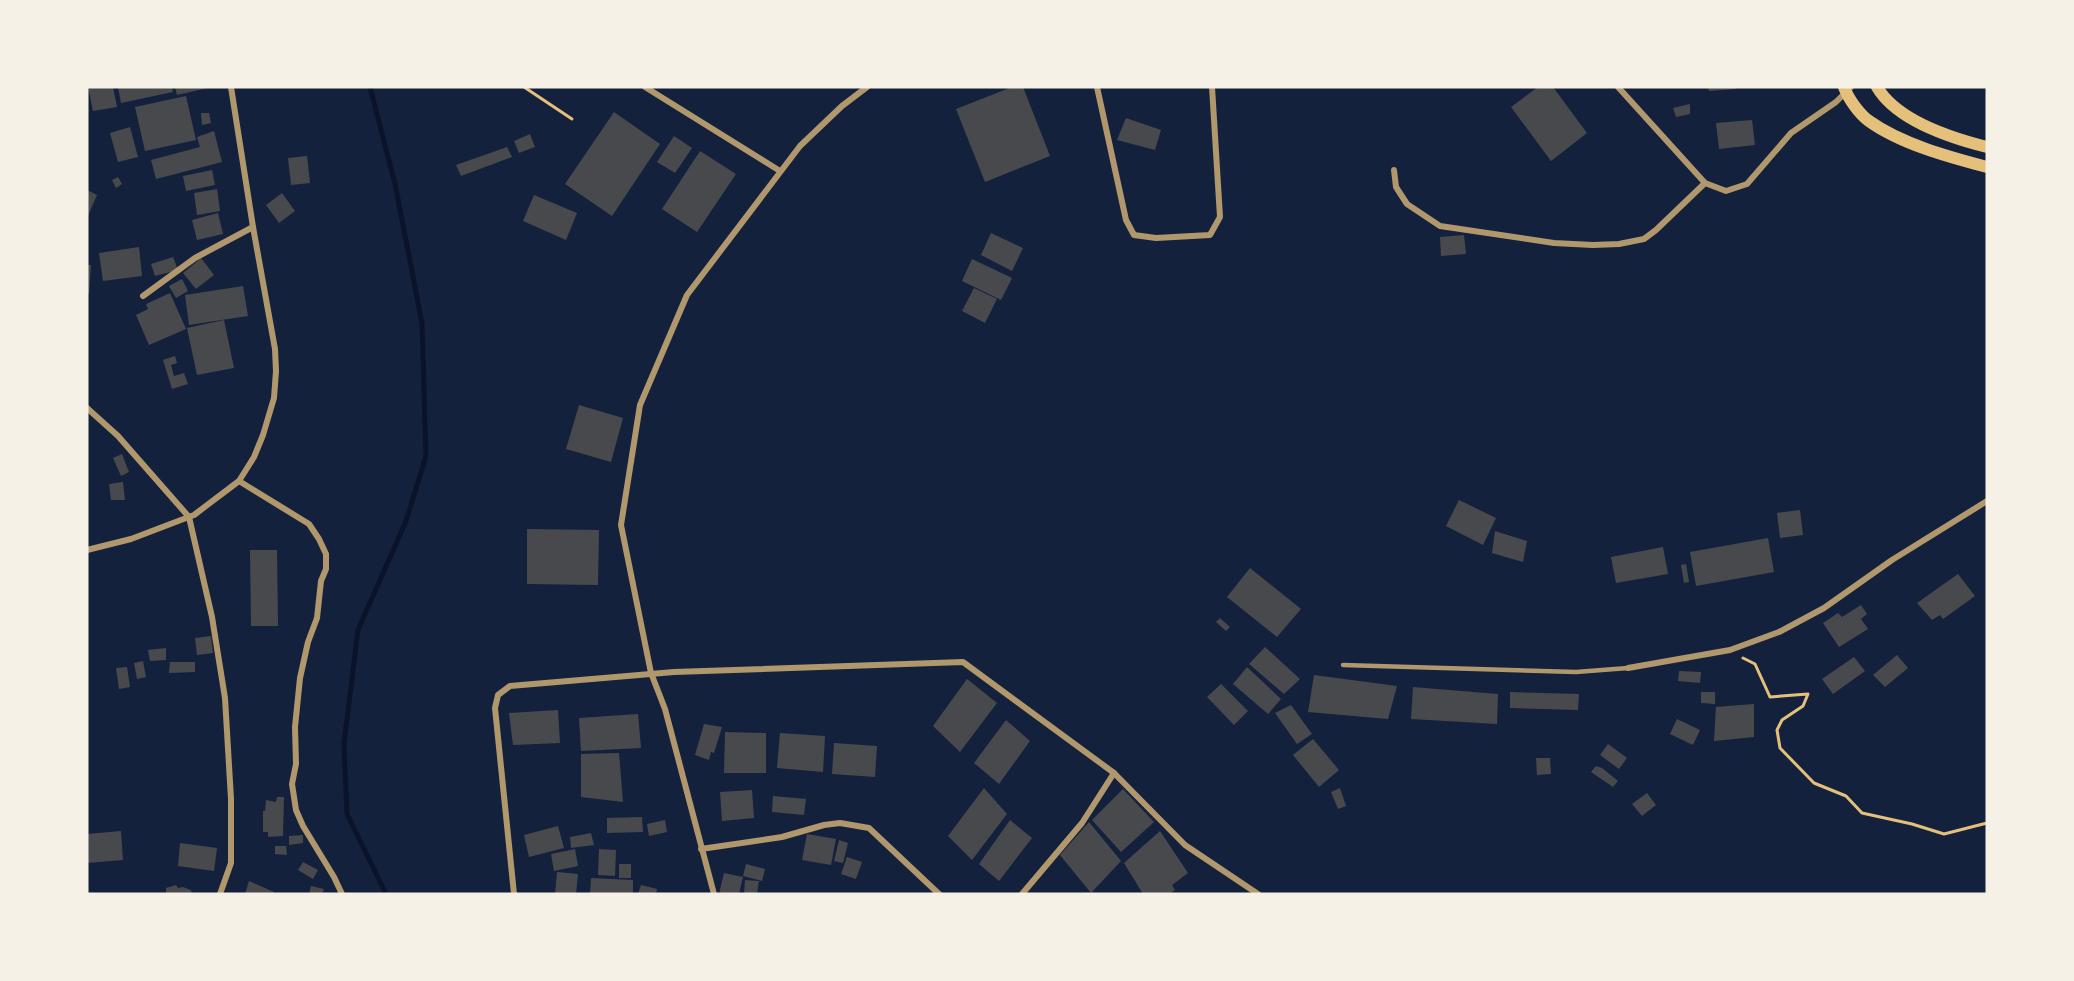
<svg xmlns="http://www.w3.org/2000/svg" width="2074" height="981" viewBox="0 0 2074 981" font-family="Poppins,sans-serif">
<style>
.lines{fill:none;stroke-linecap:round;stroke-linejoin:round}
.stream{stroke:#0b132b;stroke-width:5}
.building{fill:#48494c}
.path{stroke:#e5c07b;stroke-width:3}
.service{stroke:#b1986c;stroke-width:4.5}
.minor{stroke:#b1986c;stroke-width:6}
.secondary{stroke:#e5c07b;stroke-width:12}
</style>
<rect width="100%" height="100%" fill="#14213d"/>
<g class="lines">
<!-- stream -->
<path class="stream" d="M370 87 395 184 422 323 426 456 406 521 358 630 344 743 347 814 386 894"/>
</g>
<!-- building -->
<g class="building">
<path d="M88 87H113L117 107 93 111Z"/>
<path d="M118 87H172L173 92 121 103Z"/>
<path d="M175 87H208V88L177 95Z"/>
<path d="M1012 87H1023L1050 156 985 182 956 109Z"/>
<path d="M1538 87H1553L1587 133 1551 161 1511 107Z"/>
<path d="M1708 87H1736V89L1709 91Z"/>
<path d="M186 96 196 140 145 151 135 107Z"/>
<path d="M1690 104V114L1676 117 1673 108Z"/>
<path d="M614 112 660 144 612 216 565 184Z"/>
<path d="M201 113H209L211 123 202 125Z"/>
<path d="M1126 118 1161 130 1155 150 1117 140Z"/>
<path d="M1752 120 1755 145 1719 149 1716 123Z"/>
<path d="M130 127 138 157 118 162 110 133Z"/>
<path d="M214 131 222 162 156 179 151 160 200 147 197 137Z"/>
<path d="M530 134 535 147 519 153 514 141Z"/>
<path d="M674 136 692 148 675 173 657 162Z"/>
<path d="M507 147 512 157 461 176 456 165Z"/>
<path d="M700 151 736 174 697 232 662 209Z"/>
<path d="M307 156 310 183 291 185 288 158Z"/>
<path d="M212 170 215 185 186 191 183 176Z"/>
<path d="M118 177 122 184 116 188 112 180Z"/>
<path d="M217 189 220 211 197 215 194 193Z"/>
<path d="M87 190 97 195 87 218Z"/>
<path d="M282 193 295 211 279 223 266 205Z"/>
<path d="M534 195 577 213 566 240 523 221Z"/>
<path d="M218 213 223 234 197 240 192 220Z"/>
<path d="M991 233 1023 248 1012 271 981 255Z"/>
<path d="M1464 235 1466 254 1441 256 1440 237Z"/>
<path d="M139 247 142 276 103 281 99 253Z"/>
<path d="M173 257 178 270 155 276 151 264Z"/>
<path d="M201 258 214 275 196 289 183 273Z"/>
<path d="M972 259 1012 278 1001 300 962 281Z"/>
<path d="M87 265H91L89 294H87Z"/>
<path d="M182 279 188 291 176 298 169 286Z"/>
<path d="M243 286 248 316 189 325 185 295Z"/>
<path d="M974 288 997 299 985 323 962 311Z"/>
<path d="M170 293 186 329 149 345 136 315 148 309 146 304Z"/>
<path d="M224 320 234 368 197 375 187 328Z"/>
<path d="M175 356 177 363 171 365 174 376 184 373 188 384 172 389 163 360Z"/>
<path d="M579 405 623 418 611 462 566 449Z"/>
<path d="M122 454 129 472 121 476 113 458Z"/>
<path d="M123 482 125 500H111L109 484Z"/>
<path d="M1459 500 1496 518 1483 545 1446 526Z"/>
<path d="M1800 510 1803 535 1780 538 1777 513Z"/>
<path d="M527 529 599 530 598 585 527 584Z"/>
<path d="M1495 531 1527 541 1523 562 1492 553Z"/>
<path d="M1768 538 1774 572 1696 586 1690 552Z"/>
<path d="M1663 547 1668 574 1616 583 1611 557Z"/>
<path d="M250 550H277L278 626H251Z"/>
<path d="M1686 564 1689 582 1684 583 1681 565Z"/>
<path d="M1250 568 1301 609 1277 637 1227 597Z"/>
<path d="M1958 574 1975 596 1943 619 1940 615 1932 620 1917 603Z"/>
<path d="M1861 605 1867 614 1861 619 1868 629 1839 647 1823 623 1838 613 1842 617Z"/>
<path d="M1220 618 1230 627 1226 631 1216 622Z"/>
<path d="M211 636 213 653 197 655 195 638Z"/>
<path d="M1265 647 1300 679 1284 694 1249 664Z"/>
<path d="M166 648V660L150 661 148 650Z"/>
<path d="M1897 655 1908 668 1885 687 1873 675Z"/>
<path d="M1854 657 1865 671 1833 694 1822 679Z"/>
<path d="M143 661 146 677 137 679 134 663Z"/>
<path d="M170 662H195V672L169 673Z"/>
<path d="M127 667 130 687 119 689 116 668Z"/>
<path d="M1247 667 1281 699 1268 714 1233 684Z"/>
<path d="M1679 671 1701 672 1700 683 1678 681Z"/>
<path d="M1314 675 1397 686 1388 719 1308 712Z"/>
<path d="M967 679 997 703 960 752 933 726Z"/>
<path d="M1221 684 1248 711 1234 725 1207 697Z"/>
<path d="M1413 687 1498 694 1497 724 1411 719Z"/>
<path d="M1510 692 1579 694 1578 710 1510 708Z"/>
<path d="M1701 692H1715V704L1701 703Z"/>
<path d="M1754 704V737L1714 741 1716 707Z"/>
<path d="M1291 705 1312 734 1297 744 1275 713Z"/>
<path d="M558 710 560 743 513 745 509 713Z"/>
<path d="M638 714 641 748 581 751 579 718Z"/>
<path d="M1677 719 1700 730 1693 745 1670 734Z"/>
<path d="M1006 720 1030 741 999 784 974 763Z"/>
<path d="M704 724 722 727 714 753 711 752 709 760 695 755Z"/>
<path d="M725 732 766 733V773H724Z"/>
<path d="M780 733 825 736 823 772 777 768Z"/>
<path d="M1313 739 1339 770 1319 787 1293 755Z"/>
<path d="M834 743 877 746 875 777 832 774Z"/>
<path d="M1608 744 1627 758 1619 769 1600 755Z"/>
<path d="M619 753 623 802 581 797V754Z"/>
<path d="M1536 758H1550L1551 774 1537 775Z"/>
<path d="M1596 766 1602 768 1618 781 1613 787 1591 772Z"/>
<path d="M984 788 1007 814 972 860 948 836Z"/>
<path d="M1340 788 1346 806 1338 809 1331 792Z"/>
<path d="M1123 789 1154 822 1121 852 1092 820Z"/>
<path d="M752 790 754 818 722 821 720 792Z"/>
<path d="M1647 793 1656 805 1642 816 1632 804Z"/>
<path d="M773 796 806 799 804 815 772 812Z"/>
<path d="M277 797H284L283 836 268 837V832H263V811H265L266 800 276 802Z"/>
<path d="M642 817 643 832 607 833V818Z"/>
<path d="M665 820 667 832 649 836 647 824Z"/>
<path d="M1010 820 1032 838 999 881 979 864Z"/>
<path d="M1089 822 1121 861 1091 893 1060 855Z"/>
<path d="M558 826 564 848 529 857 524 835Z"/>
<path d="M121 831 123 860 87 863V834Z"/>
<path d="M1160 831 1188 873 1172 885 1175 890 1169 894H1143L1124 863Z"/>
<path d="M591 833 594 845 571 848 570 837Z"/>
<path d="M807 834 836 839 831 865 802 860Z"/>
<path d="M303 835V843L289 845V836Z"/>
<path d="M839 840 848 843 843 863 834 861Z"/>
<path d="M180 843 217 848 214 871 178 866Z"/>
<path d="M275 846H286L287 855 275 854Z"/>
<path d="M575 849 578 866 554 871 551 854Z"/>
<path d="M599 849 616 850 615 876 598 875Z"/>
<path d="M847 857 862 862 856 879 841 874Z"/>
<path d="M303 862 318 870 313 879 298 870Z"/>
<rect x="619" y="864" width="12" height="14"/>
<path d="M746 864 765 869 762 881 743 876Z"/>
<path d="M557 872 578 874 576 894H555Z"/>
<path d="M724 873 743 877 739 894H719Z"/>
<path d="M591 878 633 880V894H590Z"/>
<path d="M745 880 759 881 757 894H744Z"/>
<path d="M249 881 274 892 273 894H245Z"/>
<path d="M176 885 178 888 183 887 191 890 192 894H166V888Z"/>
<path d="M641 885 657 889 656 894H638Z"/>
<path d="M311 886 324 889 322 894H309Z"/>
</g>
<g class="lines">
<!-- path -->
<g class="path">
<path d="M524 87 572 119"/>
<path d="M1743 658 1755 664 1770 697 1808 694 1803 706 1782 720 1777 730 1780 748 1814 783 1846 796 1862 813 1912 824 1944 834 1987 823"/>
</g>
<!-- service -->
<path class="service" d="M1343 665 1576 672 1628 668"/>
<!-- minor -->
<g class="minor">
<path d="M645 87 780 171"/>
<path d="M1097 87 1126 220 1134 235 1156 238 1210 235 1220 217 1212 87"/>
<path d="M1618 87 1705 183 1726 191 1747 184 1791 133 1836 102 1851 87"/>
<path d="M1394 170 1396 187 1407 204 1440 226 1554 243 1593 245 1619 244 1644 239 1656 230 1705 183"/>
<path d="M143 296 195 258 253 227"/>
<path d="M87 408 118 436 189 517 212 617 225 698 231 799V863L220 894"/>
<path d="M239 481 309 524 319 539 326 554V569L321 581 317 618 308 642 300 678 295 727 296 764 292 784 296 810 303 826 334 877 342 894"/>
<path d="M87 550 131 539 194 515 239 481 254 457 263 435 274 398 276 371 275 349 253 227 231 87"/>
<path d="M1628 668 1730 650 1779 632 1824 608 1892 560 1987 501"/>
<path d="M701 849 782 837 824 825 840 823 869 828 939 894"/>
<path d="M514 894 495 708 498 695 510 686 674 672 963 662 1114 773 1185 845 1258 894"/>
<path d="M714 894 665 709 651 673 621 525 640 405 687 295 800 146 842 106 867 87"/>
<path d="M1022 894 1082 823 1114 773"/>
</g>
<!-- secondary -->
<g class="secondary">
<path d="M1844 87C1848 98 1859 114 1869 121 1901 144 1949 157 1987 167"/>
<path d="M1877 87C1897 121 1951 138 1987 147"/>
</g>
</g>
<!-- border -->
<rect width="2074" height="981" fill="none" stroke="#f6f1e7" stroke-width="177"/>
</svg>
